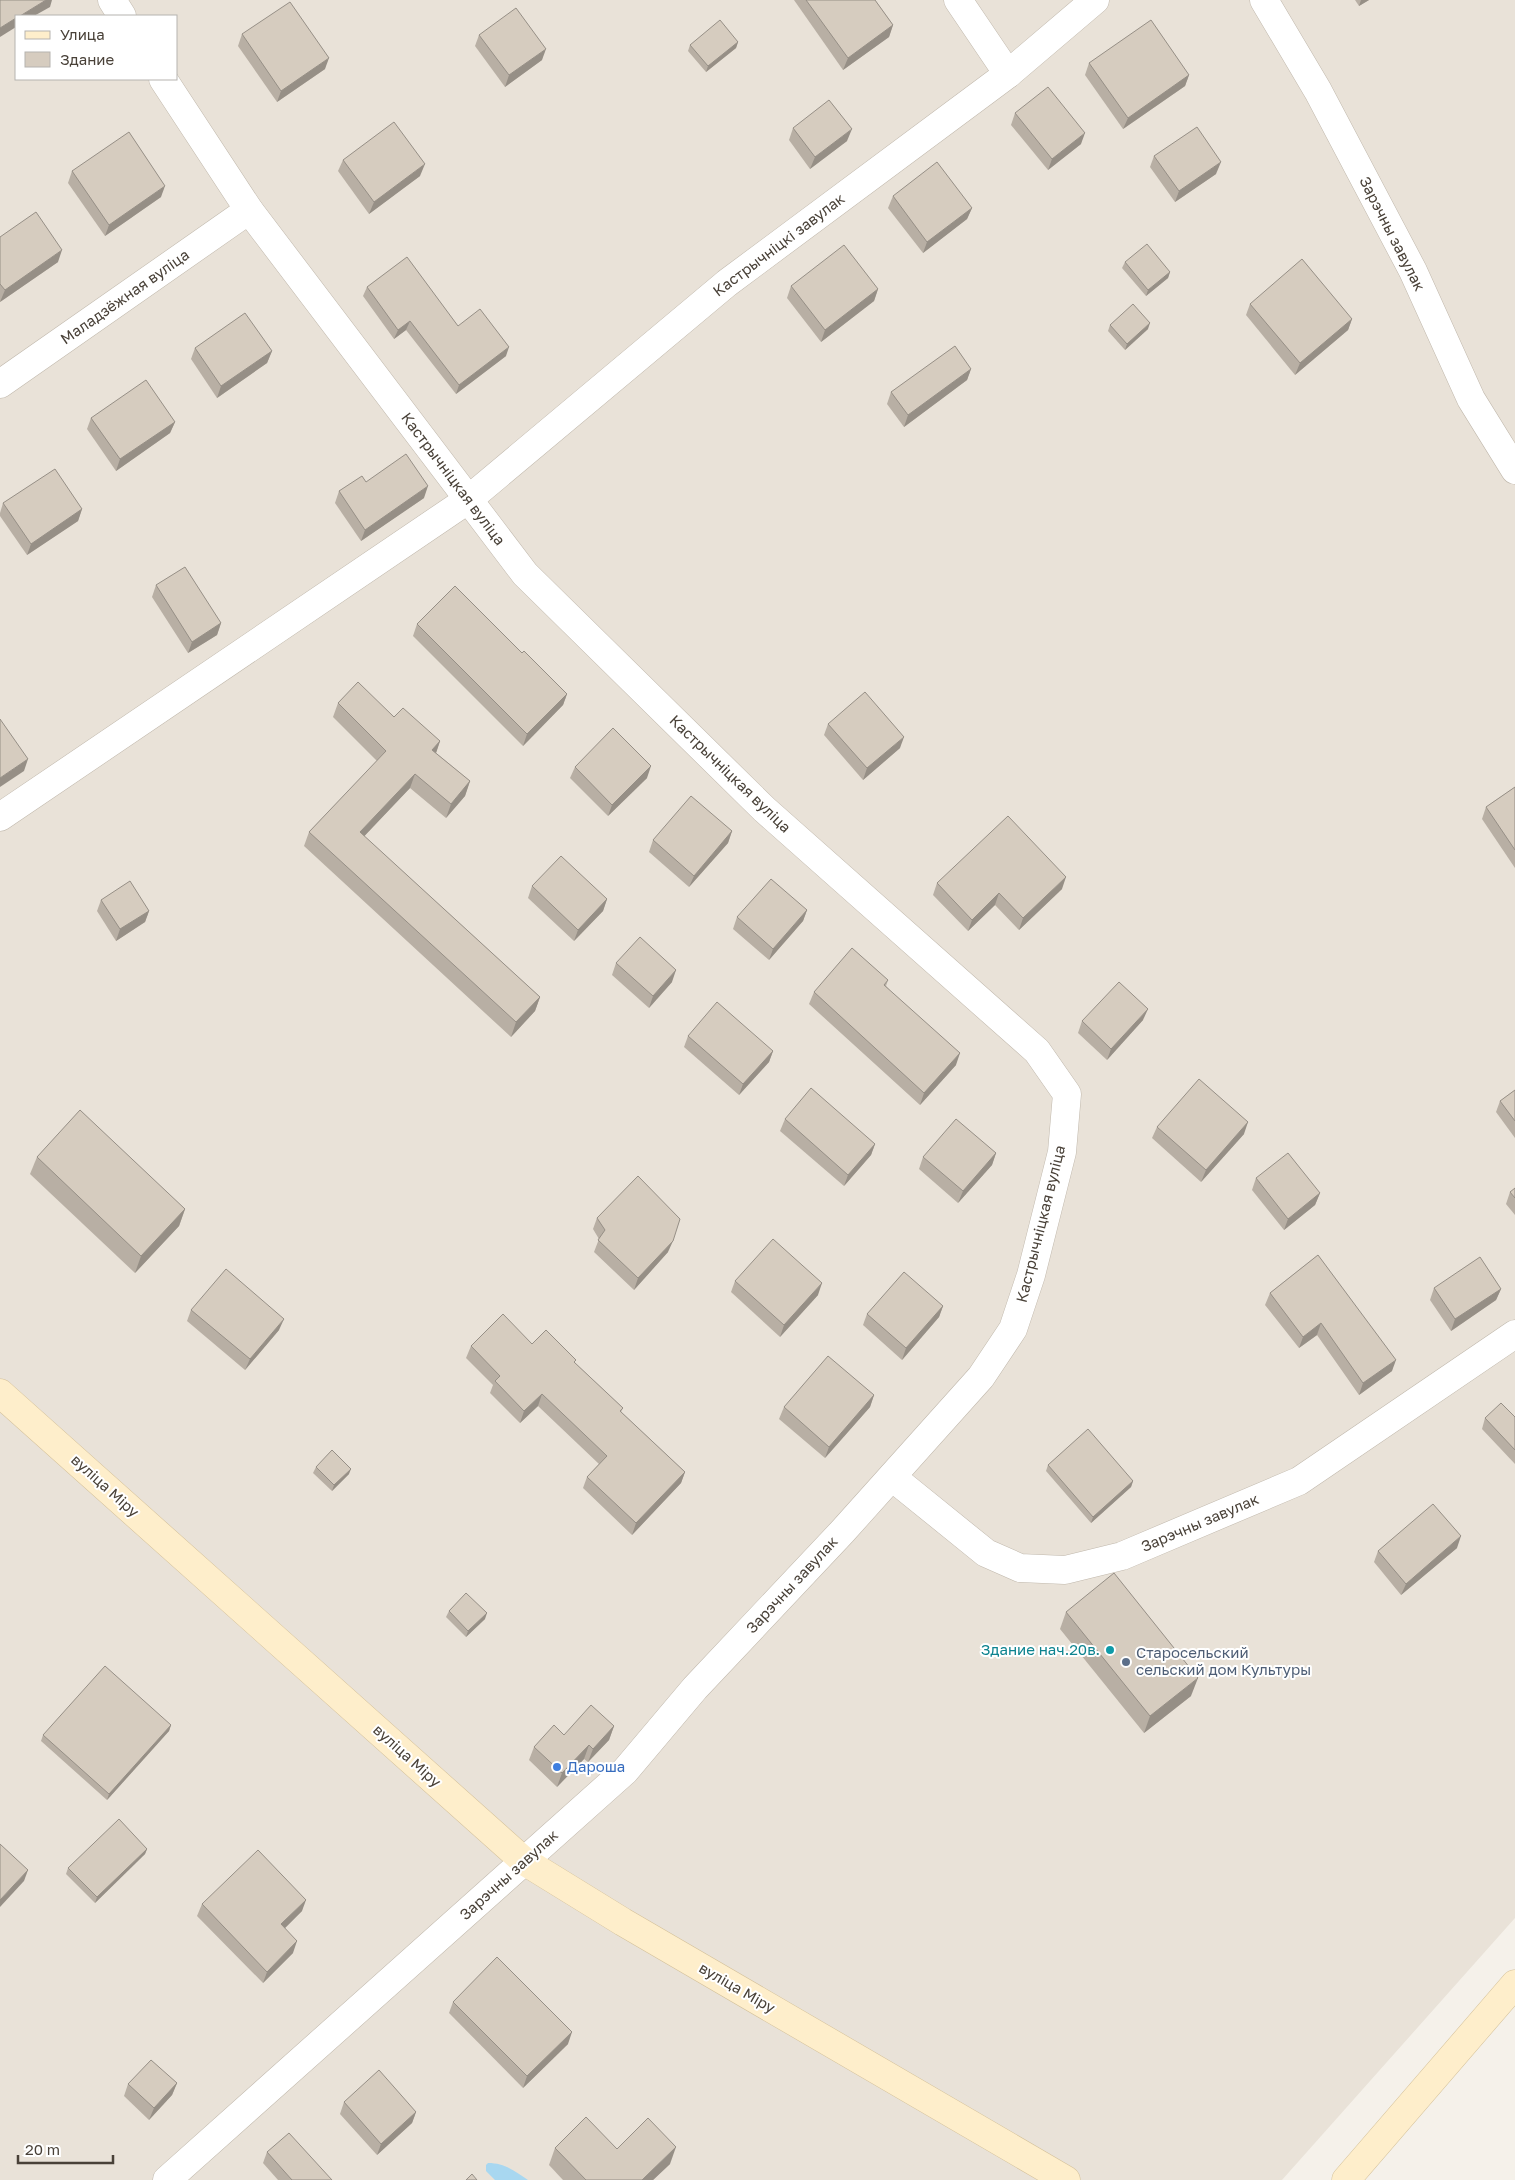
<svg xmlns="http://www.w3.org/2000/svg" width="1515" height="2180" viewBox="0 0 1515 2180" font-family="'Golos Text',sans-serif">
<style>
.residential{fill:#e9e2d8;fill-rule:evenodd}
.water{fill:#a8d7f0}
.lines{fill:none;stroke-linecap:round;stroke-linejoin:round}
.street-casing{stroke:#c0b8ac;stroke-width:29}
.secondary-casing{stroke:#d4c19a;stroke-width:29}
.street{stroke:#fff;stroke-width:28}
.secondary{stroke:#feeecb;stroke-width:28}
.wall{fill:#b8afa4}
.shaded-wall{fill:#968f86}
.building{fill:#d6ccbf;stroke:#968f86}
.culture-dot{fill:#0f9aa8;stroke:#fff;stroke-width:2}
.service-dot{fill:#5c6f8a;stroke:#fff;stroke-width:2}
.shop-dot{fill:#3f7fe0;stroke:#fff;stroke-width:2}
.labels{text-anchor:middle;stroke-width:4;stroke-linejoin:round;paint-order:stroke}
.street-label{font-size:15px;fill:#494138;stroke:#fff}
.culture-label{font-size:15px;fill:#0d838f;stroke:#fff;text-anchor:end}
.service-label{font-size:15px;fill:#4e5e75;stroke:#fff;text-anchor:start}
.shop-label{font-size:15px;fill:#366cbe;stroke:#fff;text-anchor:start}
</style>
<rect width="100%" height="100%" fill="#f5f1ea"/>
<!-- residential -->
<path class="residential" d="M0 0H1515V1918L1282 2180H0ZM16 16H176V79H16Z"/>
<!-- water -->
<path class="water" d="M488 2163C505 2163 515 2171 528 2180H495L486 2171V2165Z"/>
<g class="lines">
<!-- street casing -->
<g class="street-casing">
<g id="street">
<path d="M112 0 122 16"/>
<path d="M958 0 1008 74"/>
<path d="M1264 0 1318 91 1413 271 1471 399 1515 470"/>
<path d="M163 79 249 210 525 574 764 809 1037 1051 1067 1094 1062 1152 1031 1275 1013 1329 981 1377 842 1532 695 1688 625 1771 167 2180"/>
<path d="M0 384 249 210"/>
<path d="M0 817 469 499 727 283 1008 74 1095 0"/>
<path d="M892 1477 986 1553 1020 1568 1065 1570 1122 1556 1299 1481 1515 1334"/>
</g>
</g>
<!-- secondary casing -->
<g class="secondary-casing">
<g id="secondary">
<path d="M0 1393 524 1861 623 1922 1066 2180"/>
<path d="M1346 2180 1515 1984"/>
</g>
</g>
<!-- street -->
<use href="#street" class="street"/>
<!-- secondary -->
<use href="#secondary" class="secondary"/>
</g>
<!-- wall -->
<g class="wall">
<path d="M794 0H875L893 25 889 37 843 70Z"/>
<path d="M1355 0H1369L1359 6Z"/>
<path d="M242 34 325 69 277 102 238 46Z"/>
<path d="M479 35 542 60 505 87 475 46Z"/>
<path d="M738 42 736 48 706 72 688 51 690 45Z"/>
<path d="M1089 63 1189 75 1185 86 1123 129 1085 75Z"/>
<path d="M1015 113 1081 144 1048 170 1011 125Z"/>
<path d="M793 128 847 141 810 169 789 140Z"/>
<path d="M1154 156 1216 174 1175 202 1150 167Z"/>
<path d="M343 160 420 176 369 214 338 171Z"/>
<path d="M72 171 161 197 105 236 68 183Z"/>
<path d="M893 196 972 208 967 219 923 253 888 208Z"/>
<path d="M0 237 58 262 0 302Z"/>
<path d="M1125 262 1170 272 1168 278 1146 296 1122 268Z"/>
<path d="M791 286 878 289 874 301 821 342 787 298Z"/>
<path d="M367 287 458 326 506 356 456 394 406 330 394 339 363 296Z"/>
<path d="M1250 304 1352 319 1348 330 1295 375 1246 315Z"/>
<path d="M1110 325 1148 329 1125 350 1108 331Z"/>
<path d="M195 348 272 351 267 363 217 398 191 359Z"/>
<path d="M971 369 967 380 904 427 887 404 891 392Z"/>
<path d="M91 418 175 422 170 433 116 471 87 429Z"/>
<path d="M366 482 424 498 361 541 335 503 339 491Z"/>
<path d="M3 503 82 509 78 521 27 555 0 516V513Z"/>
<path d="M156 585 221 623 217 635 188 653 152 597Z"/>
<path d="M417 624 522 653 567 694 563 705 523 746 413 636Z"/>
<path d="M338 703 394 717 440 741 436 753 470 781 465 796 446 818 410 788 364 836 540 997 535 1011 511 1037 304 846 309 832 377 761 333 717Z"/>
<path d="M828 724 900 748 863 780 824 735Z"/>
<path d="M575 767 647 778 608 816 570 778Z"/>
<path d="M1515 787V868L1482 819 1486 807Z"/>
<path d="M732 831 728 843 689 887 649 852 653 840Z"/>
<path d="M937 883 1062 889 1019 930 995 905 968 931 933 895Z"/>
<path d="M532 886 607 899 603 911 574 941 528 898Z"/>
<path d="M101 900 149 911 145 922 116 941 97 911Z"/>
<path d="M807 910 803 921 769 960 733 929 737 917Z"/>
<path d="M616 963 672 982 649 1008 612 975Z"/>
<path d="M888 980 886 986 956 1065 920 1105 809 1004 814 992Z"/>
<path d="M1143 1020 1107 1060 1078 1033 1082 1021Z"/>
<path d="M688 1036 773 1051 769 1062 739 1095 684 1047Z"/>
<path d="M1515 1090V1138L1496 1112 1500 1101Z"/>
<path d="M785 1119 875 1144 871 1155 844 1186 780 1131Z"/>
<path d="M1157 1127 1244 1134 1201 1182 1152 1138Z"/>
<path d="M996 1153 992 1165 958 1203 919 1169 923 1157Z"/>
<path d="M37 1157 185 1209 179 1226 135 1273 30 1174Z"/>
<path d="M1256 1178 1320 1193 1315 1205 1284 1230 1252 1190Z"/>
<path d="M1515 1188V1215L1506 1204 1510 1192Z"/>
<path d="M597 1218 668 1252 634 1290 594 1252 599 1239 593 1229Z"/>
<path d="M1318 1255 1392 1371 1359 1395 1317 1335 1299 1348 1265 1305 1270 1293Z"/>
<path d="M735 1281 818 1295 780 1337 731 1292Z"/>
<path d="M1434 1288 1501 1289 1496 1300 1451 1331 1430 1300Z"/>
<path d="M943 1306 939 1317 902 1360 863 1325 867 1314Z"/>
<path d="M191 1310 279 1330 245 1370 187 1321Z"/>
<path d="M532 1344 575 1363 623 1408 621 1412 685 1472 681 1483 632 1535 583 1488 587 1477 599 1464 538 1406 520 1423 490 1393 493 1385 466 1358 471 1346Z"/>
<path d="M874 1395 870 1407 825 1458 779 1419 784 1407Z"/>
<path d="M1515 1417V1464L1482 1429 1485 1418Z"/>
<path d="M1048 1465 1133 1481 1131 1487 1091 1523 1046 1471Z"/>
<path d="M316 1467 349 1474 332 1491 313 1473Z"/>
<path d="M1457 1548 1401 1595 1374 1562 1378 1551Z"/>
<path d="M449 1611 485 1619 466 1637 446 1617Z"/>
<path d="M1066 1612 1191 1696 1144 1733 1060 1629Z"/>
<path d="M171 1725 169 1731 107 1800 41 1741 43 1735Z"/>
<path d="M614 1726 609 1740 588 1762 584 1759 557 1787 529 1760 534 1747 564 1735Z"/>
<path d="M147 1849 145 1854 95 1903 66 1874 68 1868Z"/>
<path d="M202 1904 302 1911 285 1928 293 1953 263 1983 197 1916Z"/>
<path d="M453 2002 568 2044 523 2088 449 2013Z"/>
<path d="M177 2083 172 2095 149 2120 124 2096 128 2084Z"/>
<path d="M344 2102 416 2112 412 2123 377 2155 340 2114Z"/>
<path d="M555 2148 617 2149 670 2164 653 2180H563L549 2165Z"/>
<path d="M267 2152 332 2180H278L263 2163Z"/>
</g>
<!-- shaded-wall -->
<g class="shaded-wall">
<path d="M46 0H52L50 7 34 16H20Z"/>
<path d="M1361 0H1369L1359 6Z"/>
<path d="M16 18V27L0 37V28Z"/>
<path d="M893 25 889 37 843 70 848 58Z"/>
<path d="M738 42 736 48 706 72 708 66Z"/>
<path d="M546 49 542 60 505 87 509 75Z"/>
<path d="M329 58 325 69 277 102 281 91Z"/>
<path d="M1189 75 1185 86 1123 129 1128 118Z"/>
<path d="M852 129 847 141 810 169 815 157Z"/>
<path d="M1085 133 1081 144 1048 170 1052 159Z"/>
<path d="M1221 162 1216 174 1175 202 1179 191Z"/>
<path d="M425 164 420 176 369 214 374 202Z"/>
<path d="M165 186 161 197 105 236 109 225Z"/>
<path d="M972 208 967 219 923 253 927 242Z"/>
<path d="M62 250 58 262 0 302 5 290Z"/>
<path d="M1170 272 1168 278 1146 296 1148 290Z"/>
<path d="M878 289 874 301 821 342 825 330Z"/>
<path d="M1352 319 1348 330 1295 375 1300 363Z"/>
<path d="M410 321 406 330 394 339 398 330Z"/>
<path d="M1150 323 1148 329 1125 350 1127 344Z"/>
<path d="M509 347 506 356 456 394 459 385Z"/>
<path d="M272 351 267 363 217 398 221 386Z"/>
<path d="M971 369 967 380 904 427 908 415Z"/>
<path d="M175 422 170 433 116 471 120 459Z"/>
<path d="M428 486 424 498 361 541 365 530Z"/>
<path d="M82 509 78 521 27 555 31 544Z"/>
<path d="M221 623 217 635 188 653 192 642Z"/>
<path d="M567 694 563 705 523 746 527 734Z"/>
<path d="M904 737 900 748 863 780 867 768Z"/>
<path d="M440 741 435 756 432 750Z"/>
<path d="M28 759 24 771 0 787V778Z"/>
<path d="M651 766 647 778 608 816 612 805Z"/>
<path d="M415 774 410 788 355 846 360 832Z"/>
<path d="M470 781 465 796 446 818 451 804Z"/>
<path d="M732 831 728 843 689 887 694 876Z"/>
<path d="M1066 877 1062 889 1019 930 1023 918Z"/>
<path d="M999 893 995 905 968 931 972 920Z"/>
<path d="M607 899 603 911 574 941 578 930Z"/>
<path d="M807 910 803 921 769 960 773 949Z"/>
<path d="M149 911 145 922 116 941 120 929Z"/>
<path d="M676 970 672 982 649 1008 653 996Z"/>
<path d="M540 997 535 1011 511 1037 516 1022Z"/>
<path d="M1148 1009 1143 1020 1107 1060 1111 1049Z"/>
<path d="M773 1051 769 1062 739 1095 743 1084Z"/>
<path d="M960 1053 956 1065 920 1105 924 1093Z"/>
<path d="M1248 1122 1244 1134 1201 1182 1206 1170Z"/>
<path d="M875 1144 871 1155 844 1186 848 1175Z"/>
<path d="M996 1153 992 1165 958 1203 963 1191Z"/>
<path d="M1320 1193 1315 1205 1284 1230 1288 1219Z"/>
<path d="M185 1209 179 1226 135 1273 141 1256Z"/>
<path d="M673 1241 668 1252 634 1290 638 1278Z"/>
<path d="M822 1283 818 1295 780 1337 784 1325Z"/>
<path d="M1501 1289 1496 1300 1451 1331 1455 1319Z"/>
<path d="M943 1306 939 1317 902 1360 906 1348Z"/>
<path d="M284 1319 279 1330 245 1370 250 1359Z"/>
<path d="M1321 1323 1317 1335 1299 1348 1303 1337Z"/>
<path d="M1396 1360 1392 1371 1359 1395 1363 1383Z"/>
<path d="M542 1394 538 1406 520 1423 524 1411Z"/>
<path d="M874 1395 870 1407 825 1458 829 1447Z"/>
<path d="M351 1469 349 1474 332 1491 334 1485Z"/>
<path d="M685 1472 681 1483 632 1535 636 1523Z"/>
<path d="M1133 1481 1131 1487 1091 1523 1093 1517Z"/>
<path d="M1461 1536 1457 1548 1401 1595 1406 1584Z"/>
<path d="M487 1613 485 1619 466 1637 468 1631Z"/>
<path d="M1198 1678 1191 1696 1144 1733 1150 1716Z"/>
<path d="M171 1725 169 1731 107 1800 109 1794Z"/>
<path d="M614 1726 609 1740 588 1762 593 1749Z"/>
<path d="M589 1745 584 1759 557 1787 562 1773Z"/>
<path d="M147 1849 145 1854 95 1903 97 1897Z"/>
<path d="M28 1870 24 1881 0 1907V1900Z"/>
<path d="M306 1900 302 1911 277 1936 281 1924Z"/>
<path d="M297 1941 293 1953 263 1983 267 1972Z"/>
<path d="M572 2032 568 2044 523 2088 527 2076Z"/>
<path d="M177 2083 172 2095 149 2120 154 2108Z"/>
<path d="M416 2112 412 2123 377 2155 381 2144Z"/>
<path d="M676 2147 670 2164 653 2180H642Z"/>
</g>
<!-- building -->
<g class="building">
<path d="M0 0H46L20 16H16V18L0 28Z"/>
<path d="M806 0H875L893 25 848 58Z"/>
<path d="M290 2 329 58 281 91 242 34Z"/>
<path d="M516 8 546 49 509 75 479 35Z"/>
<path d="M720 20 738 42 708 66 690 45Z"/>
<path d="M1151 20 1189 75 1128 118 1089 63Z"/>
<path d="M1048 87 1085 133 1052 159 1015 113Z"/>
<path d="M829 100 852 129 815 157 793 128Z"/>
<path d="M394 122 425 164 374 202 343 160Z"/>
<path d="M1197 127 1221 162 1179 191 1154 156Z"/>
<path d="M129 132 165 186 109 225 72 171Z"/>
<path d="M937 162 972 208 927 242 893 196Z"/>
<path d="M36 212 62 250 5 290 0 284V237Z"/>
<path d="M1147 244 1170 272 1148 290 1125 262Z"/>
<path d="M844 245 878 289 825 330 791 286Z"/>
<path d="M407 257 458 326 480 309 509 347 459 385 410 321 398 330 367 287Z"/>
<path d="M1302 259 1352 319 1300 363 1250 304Z"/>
<path d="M1133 304 1150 323 1127 344 1110 325Z"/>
<path d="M245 313 272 351 221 386 195 348Z"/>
<path d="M955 346 971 369 908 415 891 392Z"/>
<path d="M146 380 175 422 120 459 91 418Z"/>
<path d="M406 454 428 486 365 530 339 491 362 476 366 482Z"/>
<path d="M55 469 82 509 31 544 3 503Z"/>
<path d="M185 567 221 623 192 642 156 585Z"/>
<path d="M455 586 522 653 524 651 567 694 527 734 417 624Z"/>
<path d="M358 682 394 717 403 708 440 741 432 750 470 781 451 804 415 774 360 832 540 997 516 1022 309 832 386 751 338 703Z"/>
<path d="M865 692 904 737 867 768 828 724Z"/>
<path d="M0 719 28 759 0 778Z"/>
<path d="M613 728 651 766 612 805 575 767Z"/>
<path d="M1515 787V850L1486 807Z"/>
<path d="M691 796 732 831 694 876 653 840Z"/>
<path d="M1008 816 1066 877 1023 918 999 893 972 920 937 883Z"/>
<path d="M561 856 607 899 578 930 532 886Z"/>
<path d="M771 879 807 910 773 949 737 917Z"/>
<path d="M130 881 149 911 120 929 101 900Z"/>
<path d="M640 937 676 970 653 996 616 963Z"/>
<path d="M852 948 888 980 884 985 960 1053 924 1093 814 992Z"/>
<path d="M1119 982 1148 1009 1111 1049 1082 1021Z"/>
<path d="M717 1002 773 1051 743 1084 688 1036Z"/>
<path d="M1199 1079 1248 1122 1206 1170 1157 1127Z"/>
<path d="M811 1088 875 1144 848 1175 785 1119Z"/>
<path d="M1515 1090V1121L1500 1101Z"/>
<path d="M80 1110 185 1209 141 1256 37 1157Z"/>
<path d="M956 1119 996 1153 963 1191 923 1157Z"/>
<path d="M1288 1153 1320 1193 1288 1219 1256 1178Z"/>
<path d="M638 1176 680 1219 673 1241 638 1278 598 1240 605 1230 597 1218Z"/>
<path d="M1515 1188V1198L1510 1192Z"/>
<path d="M773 1239 822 1283 784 1325 735 1281Z"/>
<path d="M1318 1255 1396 1360 1363 1383 1321 1323 1303 1337 1270 1293Z"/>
<path d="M1480 1257 1501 1289 1455 1319 1434 1288Z"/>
<path d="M226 1269 284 1319 250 1359 191 1310Z"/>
<path d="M904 1272 943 1306 906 1348 867 1314Z"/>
<path d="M503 1314 532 1344 546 1330 576 1360 574 1362 623 1408 620 1411 685 1472 636 1523 587 1477 607 1456 542 1394 524 1411 495 1381 500 1376 471 1346Z"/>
<path d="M828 1356 874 1395 829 1447 784 1407Z"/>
<path d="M1501 1403 1515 1417V1450L1485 1418Z"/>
<path d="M1088 1429 1133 1481 1093 1517 1048 1465Z"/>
<path d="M332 1450 351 1469 334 1485 316 1467Z"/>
<path d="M1433 1504 1461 1536 1406 1584 1378 1551Z"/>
<path d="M1114 1573 1198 1678 1150 1716 1066 1612Z"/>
<path d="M466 1593 487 1613 468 1631 449 1611Z"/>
<path d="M105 1666 171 1725 109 1794 43 1735Z"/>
<path d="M591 1705 614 1726 593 1749 589 1745 562 1773 534 1747 554 1725 564 1735Z"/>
<path d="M119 1819 147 1849 97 1897 68 1868Z"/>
<path d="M0 1844 28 1870 0 1900Z"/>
<path d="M258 1850 306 1900 281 1924 297 1941 267 1972 202 1904Z"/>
<path d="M497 1957 572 2032 527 2076 453 2002Z"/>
<path d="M151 2060 177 2083 154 2108 128 2084Z"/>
<path d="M379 2070 416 2112 381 2144 344 2102Z"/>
<path d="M586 2117 617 2149 648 2118 676 2147 642 2180H586L555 2148Z"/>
<path d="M289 2133 332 2180H292L267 2152Z"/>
<path d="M472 2174 477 2180H466Z"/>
</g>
<!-- markers -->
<circle class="culture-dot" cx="1110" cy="1650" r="5"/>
<circle class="service-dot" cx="1126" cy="1662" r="5"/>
<circle class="shop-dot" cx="557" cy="1767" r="5"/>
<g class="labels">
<!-- street labels -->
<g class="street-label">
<text transform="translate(1392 234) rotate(63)" y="5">Зарэчны завулак</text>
<text transform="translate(779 245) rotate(-37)" y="5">Кастрычніцкі завулак</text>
<text transform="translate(125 297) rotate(-35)" y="5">Маладзёжная вуліца</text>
<text transform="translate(453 479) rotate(53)" y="5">Кастрычніцкая вуліца</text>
<text transform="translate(730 774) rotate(44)" y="5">Кастрычніцкая вуліца</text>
<text transform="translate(1041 1224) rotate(-76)" y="5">Кастрычніцкая вуліца</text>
<text transform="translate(105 1486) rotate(42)" y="5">вуліца Міру</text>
<text transform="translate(1200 1523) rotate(-23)" y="5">Зарэчны завулак</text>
<text transform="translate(792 1585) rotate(-47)" y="5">Зарэчны завулак</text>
<text transform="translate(407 1756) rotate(42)" y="5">вуліца Міру</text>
<text transform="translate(509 1875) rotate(-42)" y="5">Зарэчны завулак</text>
<text transform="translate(737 1988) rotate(30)" y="5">вуліца Міру</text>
</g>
<!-- culture labels -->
<g class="culture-label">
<text x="1100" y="1655">Здание нач.20в.</text>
</g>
<!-- service labels -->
<g class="service-label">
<text x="1136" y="1658">Старосельский<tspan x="1136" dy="17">сельский дом Культуры</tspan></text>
</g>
<!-- shop labels -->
<g class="shop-label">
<text x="567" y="1772">Дароша</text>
</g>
</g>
<!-- legend -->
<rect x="15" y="15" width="162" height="65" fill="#ffffff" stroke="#b6b3af"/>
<rect x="25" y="31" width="25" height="8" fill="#feeecb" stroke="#b6b3af"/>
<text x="60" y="40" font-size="15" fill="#494138">Улица</text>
<rect x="25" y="52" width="25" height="15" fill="#d6ccbf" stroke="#b6b3af"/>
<text x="60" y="65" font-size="15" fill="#494138">Здание</text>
<!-- scale -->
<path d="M18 2155v8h95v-8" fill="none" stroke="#494138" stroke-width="2.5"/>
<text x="25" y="2155" font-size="15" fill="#494138" stroke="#ffffff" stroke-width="4" paint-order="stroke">20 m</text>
</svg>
